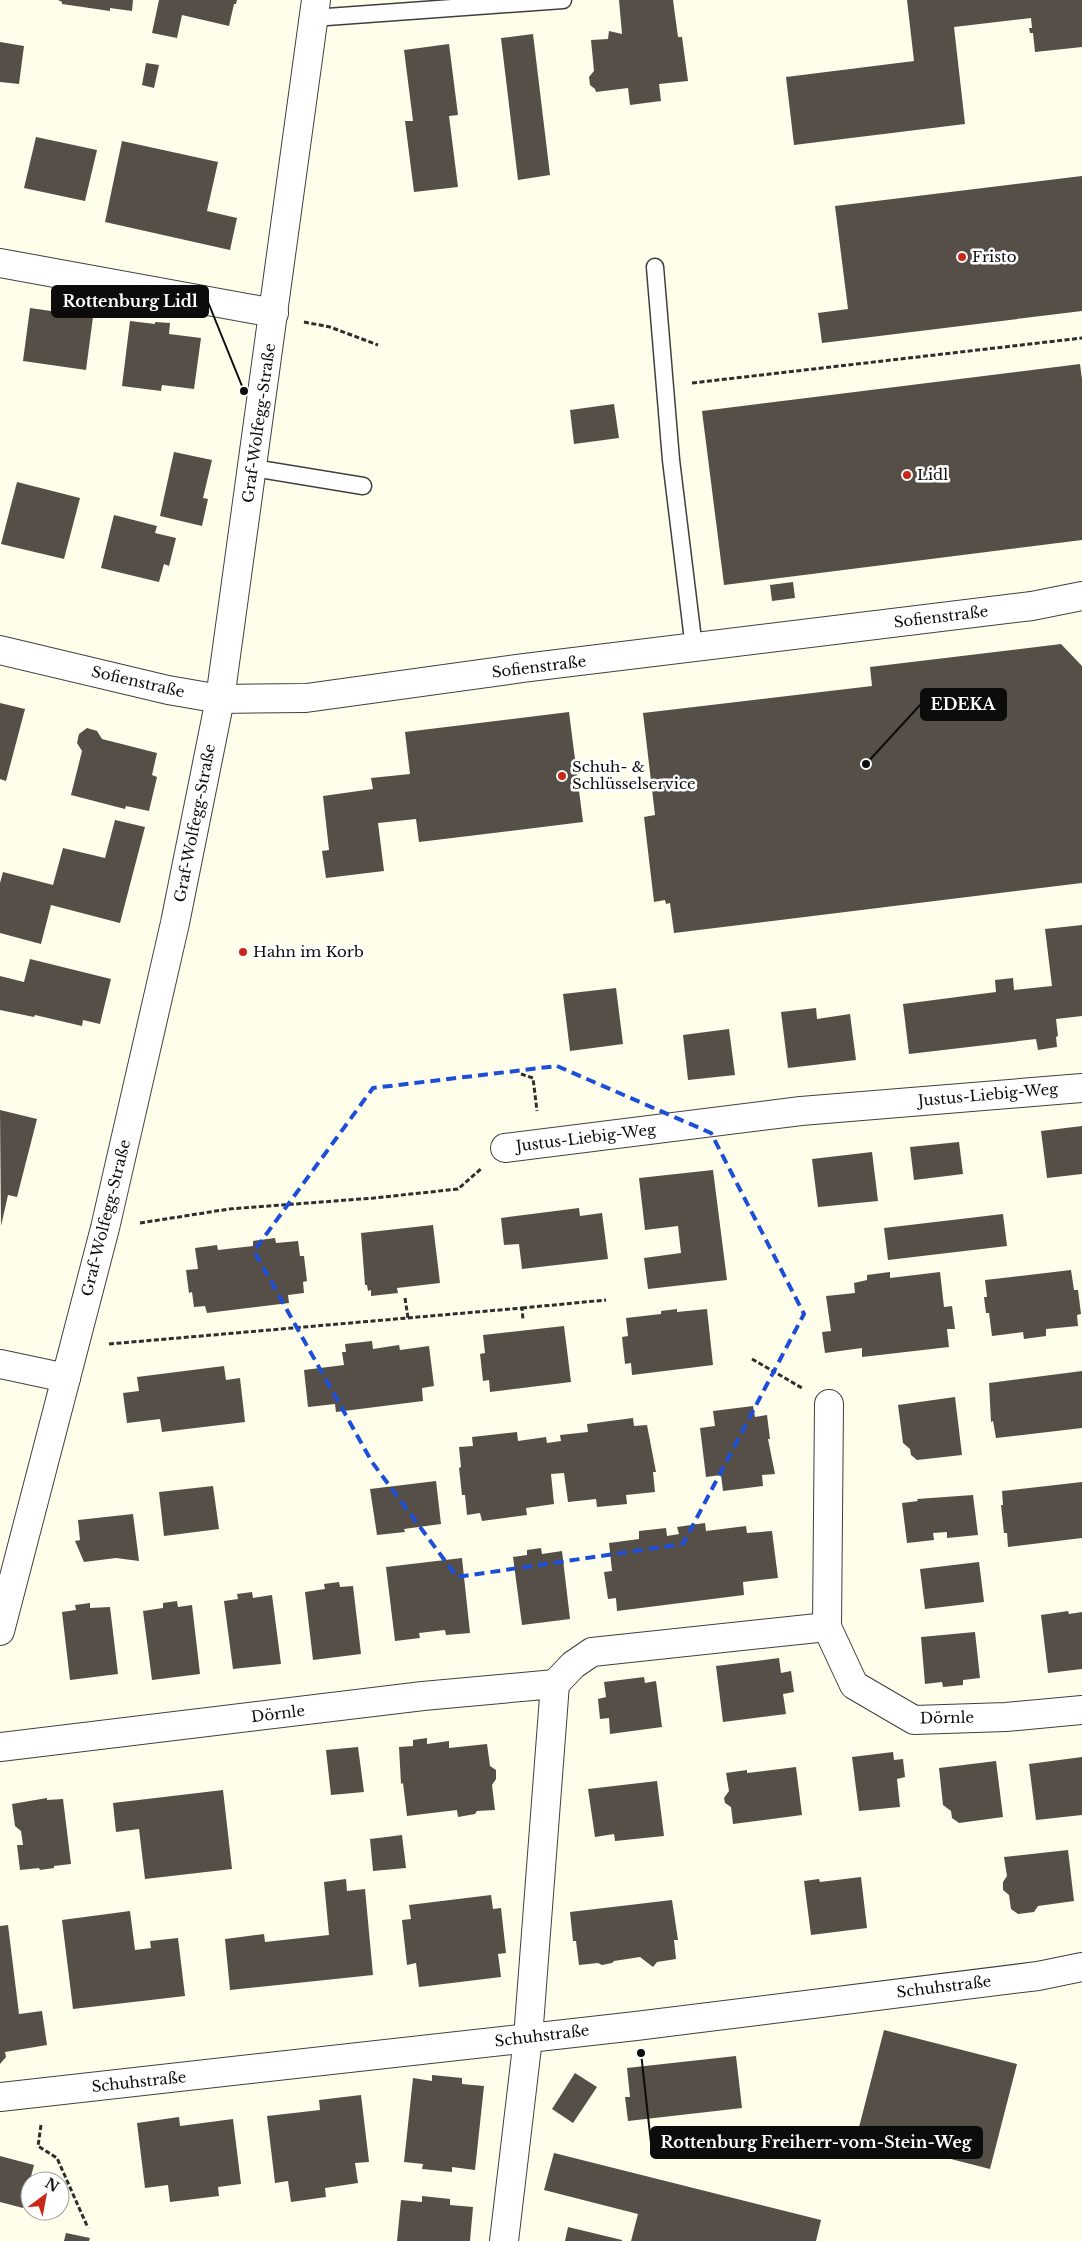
<svg xmlns="http://www.w3.org/2000/svg" width="1082" height="2241" viewBox="0 0 1082 2241" font-family="'Libre Baskerville',serif">
<style>
.building{fill:#554f47}
.lines{fill:none;stroke-linecap:round;stroke-linejoin:round}
.service-casing{stroke:#3f3f3f;stroke-width:19}
.minor-casing{stroke:#3f3f3f;stroke-width:30}
.path{stroke:#2e2e2e;stroke-width:3;stroke-dasharray:5 2.5;stroke-linecap:butt}
.service{stroke:#fff;stroke-width:16}
.minor{stroke:#fff;stroke-width:28}
.marked{fill:none;stroke:#1d4ed8;stroke-width:4;stroke-dasharray:10 6;stroke-linejoin:round}
.poi-dot{fill:#c82818;stroke:#fff;stroke-width:2}
.labels{text-anchor:middle;stroke-width:5;stroke-linejoin:round;paint-order:stroke}
.poi-label{font-size:15px;fill:#0c0c0c;stroke:#fff;text-anchor:start}
.street-label{font-size:15px;fill:#0c0c0c;stroke:#fff}
.leader{fill:none;stroke:#0c0c0c;stroke-width:2}
.callout-dot{fill:#0c0c0c;stroke:#fff;stroke-width:2}
.callout{fill:#0c0c0c;stroke:#0c0c0c;stroke-width:2}
.callout-label{font-size:16px;text-anchor:middle;font-weight:bold;fill:#fff}
</style>
<rect width="100%" height="100%" fill="#fffeeb"/>
<!-- building -->
<g class="building">
<path d="M58 0H133L132 11 110 8V11L62 4V2Z"/>
<path d="M159 0H237L236 4H234L229 26 182 15 177 38 152 33Z"/>
<path d="M619 0H673L678 37H682L688 81 659 84 661 101 630 105 628 88 596 92 595 89 590 85 589 77 594 71 591 40 608 39 609 31 622 34Z"/>
<path d="M907 0H1082V47L1035 52 1033 33H1030L1029 28H1032L1031 18 954 27 965 124 794 145 786 77 914 61Z"/>
<path d="M533 34 550 175 518 180 501 38Z"/>
<path d="M0 42 24 46 19 84 0 82Z"/>
<path d="M449 44 458 115 449 116 458 187 414 192 405 121H413L404 50Z"/>
<path d="M146 63 159 65 154 88 142 85Z"/>
<path d="M36 137 97 150 85 201 24 188Z"/>
<path d="M122 141 218 162 207 211 237 218 230 250 105 222Z"/>
<path d="M1082 176V311L822 343 818 313 848 309 835 206Z"/>
<path d="M30 308 93 317 86 370 23 361Z"/>
<path d="M130 321 155 324V322L170 323 169 334 201 338 194 389 162 385 161 391 122 386Z"/>
<path d="M1080 364 1082 379V540L724 585 702 411Z"/>
<path d="M614 404 619 438 574 444 570 410Z"/>
<path d="M174 452 212 460 203 498 208 499 202 526 160 516Z"/>
<path d="M17 482 80 498 64 559 1 544Z"/>
<path d="M114 515 157 526 155 533 176 538 169 566 164 564 159 582 101 568Z"/>
<path d="M793 582 795 598 772 601 770 585Z"/>
<path d="M1061 644 1082 666V883L674 933 670 903 666 904 665 900 654 902 644 817 655 815 643 713 872 686 870 667Z"/>
<path d="M0 703 25 709 6 781 0 779Z"/>
<path d="M569 712 583 822 419 842 416 819 378 823 384 871 326 878 322 851 329 850 323 796 373 789 371 778 410 774 405 732Z"/>
<path d="M87 728 97 731 102 739 157 753 152 775 157 777 149 811 126 806 125 809 71 795 82 751 77 743 79 734Z"/>
<path d="M115 820 145 827 120 923 51 905 41 944 0 933V883L3 872 53 885 63 848 105 858Z"/>
<path d="M1082 925V1016L1056 1019 1058 1036 1056 1037 1057 1047 1038 1050 1036 1039 909 1054 903 1004 996 992 995 980 1013 978 1014 990 1052 986 1045 929Z"/>
<path d="M30 959 111 979 100 1024 83 1020 82 1026 35 1015 34 1017 0 1010V976L24 982Z"/>
<path d="M616 988 623 1044 570 1051 563 994Z"/>
<path d="M816 1008 817 1019 850 1014 856 1060 788 1068 781 1012Z"/>
<path d="M729 1029 735 1075 688 1080 683 1035Z"/>
<path d="M0 1110 37 1119 17 1197 8 1195 1 1226Z"/>
<path d="M1082 1126V1174L1047 1178 1041 1131Z"/>
<path d="M959 1142 963 1174 914 1180 910 1147Z"/>
<path d="M872 1152 878 1201 818 1207 812 1159Z"/>
<path d="M713 1170 727 1280 648 1289 644 1258 681 1253 678 1226 645 1230 639 1178Z"/>
<path d="M579 1208 580 1216 602 1213 608 1259 522 1269 519 1244 504 1245 501 1218Z"/>
<path d="M1003 1214 1007 1246 888 1260 884 1228Z"/>
<path d="M433 1225 440 1283 397 1288 398 1293 371 1296V1290L368 1291 367 1285H365L361 1233Z"/>
<path d="M275 1238 276 1243 298 1241 300 1256H304L307 1281 303 1282 304 1293 288 1295 289 1303 207 1313 205 1306 194 1307 192 1292 189 1293 186 1270 198 1269 195 1248 217 1245 218 1250 253 1246V1241Z"/>
<path d="M1071 1270 1074 1290H1078L1081 1314 1077 1315 1078 1326 1046 1329V1336L1024 1339 1023 1332 992 1336 989 1313H986L984 1297H987L985 1280Z"/>
<path d="M890 1272V1278L940 1272 944 1307 952 1306 955 1329H947L949 1347 862 1357V1348L825 1353 822 1332 831 1331 826 1296 855 1293 854 1283 867 1280V1275Z"/>
<path d="M677 1309V1312L707 1309 713 1365 632 1375 631 1363 625 1364 622 1337 628 1336 626 1318 661 1314V1311Z"/>
<path d="M564 1326 571 1382 490 1392 489 1380 483 1381 480 1354 485 1353 483 1335Z"/>
<path d="M372 1341 373 1349 399 1345 400 1350 429 1346 434 1386 422 1388 423 1401 336 1412 335 1404 308 1407 304 1370 344 1365 342 1352H346L345 1344Z"/>
<path d="M224 1366 226 1380 240 1378 245 1422 162 1432 160 1419 127 1423 123 1393 139 1391 137 1377Z"/>
<path d="M1082 1371V1428L996 1438 993 1421 991 1422 989 1383Z"/>
<path d="M955 1397 962 1455 917 1460 911 1455 910 1449 903 1443 898 1405Z"/>
<path d="M753 1406 755 1417 767 1415 770 1439H768L775 1474 762 1475 763 1486 723 1491 721 1475 706 1477 700 1428 715 1426 713 1411Z"/>
<path d="M633 1418 634 1426 647 1425 656 1472H653L655 1492 626 1495 627 1504 597 1507 596 1499 568 1502 564 1473 551 1474 554 1504 526 1508 527 1515 482 1521 480 1513 467 1515 465 1495H462L459 1468 461 1467 459 1447 473 1446 472 1437 517 1432 518 1441 546 1437 547 1443 561 1441 560 1435 588 1432 587 1424Z"/>
<path d="M436 1481 441 1524 404 1529 405 1532 377 1535 370 1489Z"/>
<path d="M1082 1482V1538L1008 1547 1007 1533H1004L1001 1505H1003L1002 1491Z"/>
<path d="M213 1486 219 1529 164 1536 159 1492Z"/>
<path d="M973 1495 978 1535 947 1538V1532L933 1533 934 1540 907 1543 902 1503 918 1501 917 1499Z"/>
<path d="M133 1514 139 1561 116 1558 84 1562 75 1541 80 1540 78 1520Z"/>
<path d="M705 1523 706 1531 746 1526 747 1533 772 1531 778 1578 743 1582 744 1595 617 1611 616 1598 608 1599 604 1572 612 1571 609 1543 639 1539V1531L666 1528 667 1536 679 1534 677 1527Z"/>
<path d="M541 1548 542 1554 562 1551 570 1619 522 1625 513 1557 527 1555V1550Z"/>
<path d="M462 1558 470 1633 446 1635 445 1630 419 1633 420 1638 395 1641 386 1567Z"/>
<path d="M979 1562 984 1602 925 1609 920 1569Z"/>
<path d="M339 1582 340 1587 353 1586 361 1654 313 1660 305 1592 325 1589 324 1584Z"/>
<path d="M252 1592 253 1598 272 1595 281 1664 233 1669 224 1601 238 1599 237 1594Z"/>
<path d="M177 1601 178 1607 192 1605 200 1674 152 1680 143 1611 163 1608V1603Z"/>
<path d="M90 1603V1608L110 1607 118 1674 70 1680 62 1612 76 1610 75 1605Z"/>
<path d="M1068 1611 1069 1614 1082 1612V1669L1048 1673 1041 1615Z"/>
<path d="M975 1632 980 1678 963 1680V1685L943 1687 942 1682 925 1684 921 1637Z"/>
<path d="M779 1658 781 1673 791 1671 794 1692 783 1694 786 1714 723 1722 716 1666Z"/>
<path d="M644 1677 645 1683 656 1681 662 1727 610 1734 609 1718 600 1719 598 1699 606 1697 604 1682Z"/>
<path d="M427 1738V1744L449 1741V1748L487 1744 490 1766 496 1770V1779L492 1785 495 1810 477 1811 475 1814 458 1817 457 1810 407 1816 403 1783 401 1784 399 1747 413 1746V1740Z"/>
<path d="M358 1747 364 1792 331 1795 326 1750Z"/>
<path d="M893 1752 894 1760 903 1759 905 1777 897 1779 900 1807 859 1811 852 1757Z"/>
<path d="M1082 1757V1815L1036 1820 1029 1764Z"/>
<path d="M996 1761 1003 1817 959 1823 952 1818 951 1811 943 1805 939 1768Z"/>
<path d="M796 1767 802 1815 733 1824 731 1807 725 1803 724 1798 729 1791 726 1773 747 1770V1773Z"/>
<path d="M657 1781 664 1836 615 1841 614 1834 595 1837 588 1789Z"/>
<path d="M223 1790 232 1869 145 1879 139 1829 116 1832 113 1803Z"/>
<path d="M47 1798V1800L63 1799 71 1864 54 1866V1868L40 1870 39 1868 20 1870 17 1845H23L21 1831 15 1826 12 1804Z"/>
<path d="M402 1835 406 1868 373 1871 370 1839Z"/>
<path d="M1068 1850 1074 1901 1038 1906 1034 1912 1018 1914 1011 1909 1009 1895 1003 1890V1882L1007 1876 1004 1857Z"/>
<path d="M861 1877 867 1928 811 1935 804 1881 819 1879 820 1882Z"/>
<path d="M346 1879 347 1891 365 1889 373 1975 230 1990 225 1939 264 1934 265 1942 329 1935 324 1882Z"/>
<path d="M491 1895 493 1909 501 1908 506 1953 498 1954 501 1977 419 1987 416 1963 407 1965 402 1920 411 1919 409 1905Z"/>
<path d="M672 1900 678 1940H674L676 1959 657 1962 653 1967 640 1957 614 1961 612 1963 602 1965 598 1963 579 1965 576 1941H573L570 1912Z"/>
<path d="M130 1911 135 1950 151 1948 150 1941 178 1938 185 1996 73 2009 62 1920Z"/>
<path d="M8 1925 19 2014 42 2011 47 2045 5 2052 6 2057 0 2064V1926Z"/>
<path d="M884 2030 1017 2064 990 2169 857 2135Z"/>
<path d="M736 2056 742 2108 628 2121 625 2097H630L627 2068Z"/>
<path d="M575 2073 597 2087 573 2123 552 2109Z"/>
<path d="M432 2075 462 2078V2084L484 2086 475 2170 452 2167V2172L422 2169 423 2164 404 2162 413 2078 432 2081Z"/>
<path d="M361 2095 369 2162 355 2163 358 2183 325 2188 326 2197 291 2202 288 2181 275 2183 267 2116 320 2110 319 2100Z"/>
<path d="M179 2117 180 2126 233 2119 241 2184 218 2187 219 2196 170 2202 168 2185 145 2188 137 2123Z"/>
<path d="M554 2153 821 2220 816 2241H631L638 2214 544 2190Z"/>
<path d="M0 2156 34 2165 23 2208 0 2202Z"/>
<path d="M422 2196 450 2199V2205L473 2207 470 2241H397L401 2200 422 2202Z"/>
<path d="M568 2227 622 2240V2241H565Z"/>
<path d="M66 2233 90 2238 89 2241H64Z"/>
</g>
<g class="lines">
<!-- service casing -->
<g class="service-casing">
<g id="service">
<path d="M313 18 563 0"/>
<path d="M655 267 671 460 694 648"/>
<path d="M253 468 363 486"/>
</g>
</g>
<!-- minor casing -->
<g class="minor-casing">
<g id="minor">
<path d="M0 263 274 313"/>
<path d="M0 650 168 690 220 699 306 698 523 668 1032 606 1082 596"/>
<path d="M505 1148 801 1111 1082 1088"/>
<path d="M0 1364 66 1378"/>
<path d="M827 1627 854 1685 914 1720 1006 1717 1082 1710"/>
<path d="M0 1631 105 1228 175 923 220 699 316 0"/>
<path d="M555 1684 573 1665 592 1652 827 1627 829 1404"/>
<path d="M0 1747 423 1696 555 1684 528 2038 504 2241"/>
<path d="M0 2097 636 2026 1038 1976 1082 1967"/>
</g>
</g>
<!-- path -->
<g class="path">
<path d="M304 322 330 327 378 345"/>
<path d="M692 383 1082 338"/>
<path d="M521 1074 533 1078 537 1111"/>
<path d="M140 1223 229 1209 374 1198 458 1189 482 1168"/>
<path d="M405 1298 408 1318"/>
<path d="M522 1308 606 1300"/>
<path d="M109 1344 522 1308 523 1320"/>
<path d="M752 1359 802 1388"/>
<path d="M41 2125 38 2146 57 2158 88 2228"/>
</g>
<!-- service -->
<use href="#service" class="service"/>
<!-- minor -->
<use href="#minor" class="minor"/>
</g>
<!-- marked area -->
<path class="marked" d="M557 1066 711 1133 804 1314 683 1544 457 1577 372 1462 254 1251 373 1088Z"/>
<!-- markers -->
<g class="poi-dot">
<circle cx="962" cy="257" r="5"/>
<circle cx="907" cy="475" r="5"/>
<circle cx="562" cy="776" r="5"/>
<circle cx="243" cy="952" r="5"/>
</g>
<g class="labels">
<!-- poi labels -->
<g class="poi-label">
<text x="972" y="262">Fristo</text>
<text x="917" y="480">Lidl</text>
<text x="572" y="772">Schuh- &amp;<tspan x="572" dy="17">Schlüsselservice</tspan></text>
<text x="253" y="957">Hahn im Korb</text>
</g>
<!-- street labels -->
<g class="street-label">
<text transform="translate(259 423) rotate(-82)" y="5">Graf-Wolfegg-Straße</text>
<text transform="translate(941 617) rotate(-7)" y="5">Sofienstraße</text>
<text transform="translate(539 667) rotate(-7)" y="5">Sofienstraße</text>
<text transform="translate(138 682) rotate(13)" y="5">Sofienstraße</text>
<text transform="translate(195 823) rotate(-79)" y="5">Graf-Wolfegg-Straße</text>
<text transform="translate(988 1095) rotate(-5)" y="5">Justus-Liebig-Weg</text>
<text transform="translate(586 1138) rotate(-7)" y="5">Justus-Liebig-Weg</text>
<text transform="translate(106 1218) rotate(-76)" y="5">Graf-Wolfegg-Straße</text>
<text transform="translate(278 1714) rotate(-7)" y="5">Dörnle</text>
<text transform="translate(947 1718) rotate(-1)" y="5">Dörnle</text>
<text transform="translate(944 1987) rotate(-7)" y="5">Schuhstraße</text>
<text transform="translate(542 2036) rotate(-7)" y="5">Schuhstraße</text>
<text transform="translate(139 2082) rotate(-6)" y="5">Schuhstraße</text>
</g>
</g>
<!-- callouts -->
<path class="leader" d="M244 391L208 302M866 764L921 704M641 2053L651 2143"/>
<g class="callout-dot">
<circle cx="244" cy="391" r="5"/>
<circle cx="866" cy="764" r="5"/>
<circle cx="641" cy="2053" r="5"/>
</g>
<g class="callout">
<rect x="52" y="286" width="156" height="31" rx="5"/>
<rect x="921" y="689" width="85" height="31" rx="5"/>
<rect x="651" y="2127" width="331" height="31" rx="5"/>
</g>
<g class="callout-label">
<text x="130" y="307">Rottenburg Lidl</text>
<text x="963" y="710">EDEKA</text>
<text x="816" y="2148">Rottenburg Freiherr-vom-Stein-Weg</text>
</g>
<!-- north arrow -->
<g transform="translate(45 2196) rotate(32)"><circle r="24" fill="#ffffff" stroke="#9e9e9e"/>
<path d="M0-4L9 19L0 12L-9 19Z" fill="#c82818"/>
<text y="-8" font-size="14" font-weight="bold" text-anchor="middle" fill="#0c0c0c">N</text>
</g>
</svg>
